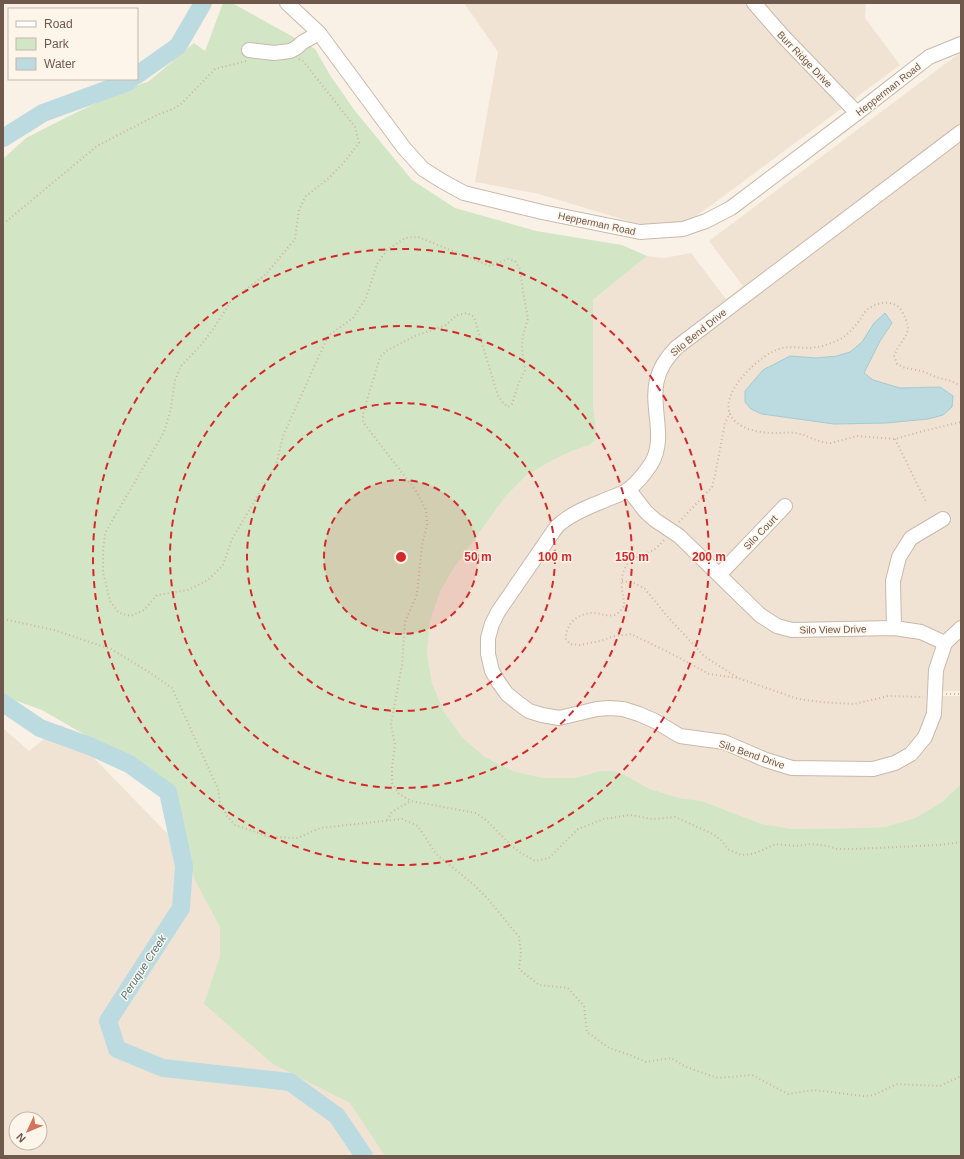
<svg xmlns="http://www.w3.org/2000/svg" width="964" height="1159" viewBox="0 0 964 1159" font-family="Helvetica,sans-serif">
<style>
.residential{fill:#f0e3d4;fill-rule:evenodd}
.green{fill:#d2e5c5}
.water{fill:#bcdbe0;stroke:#a3cad1}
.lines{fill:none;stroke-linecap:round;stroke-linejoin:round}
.river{stroke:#bcdbe0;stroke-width:18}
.minor-casing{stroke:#c9b9ac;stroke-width:16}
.path{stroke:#d0b4a3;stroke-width:2;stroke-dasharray:1 3;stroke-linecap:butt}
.minor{stroke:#fff;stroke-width:14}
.ring{fill:none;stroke:#d62828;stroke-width:2;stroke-dasharray:7 5}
.labels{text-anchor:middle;stroke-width:3;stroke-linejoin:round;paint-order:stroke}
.street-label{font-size:10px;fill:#6f594d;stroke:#fdf5ea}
.water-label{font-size:11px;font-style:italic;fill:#4a7780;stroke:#fdf5ea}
.centre{fill:#d62828;stroke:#fdf5ea;stroke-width:2}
.ring-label{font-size:12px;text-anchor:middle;font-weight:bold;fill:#d62828;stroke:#fdf5ea;stroke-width:3;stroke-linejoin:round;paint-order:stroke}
</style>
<rect width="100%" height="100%" fill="#f9f1e5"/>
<!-- residential -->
<g class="residential">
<path d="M464 3H866L865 18 900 65 717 201 686 223 667 227 635 223 539 194 475 182 498 52Z"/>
<path d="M961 52V691H940V696H961V784L942 802 915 818 885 827 857 828 793 829 762 824 702 801 680 798 650 789 625 775 600 771 574 778H543L513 771 485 757 462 737 444 712 432 683 427 653 430 622 440 592 454 568 505 497 527 475 553 460 572 451 590 445 597 438 593 404V300L647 256 664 258 691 253 726 299 743 286 709 241Z"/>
<path d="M62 725 480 1156H3V728L29 751ZM16 1119H40V1143H16Z"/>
</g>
<!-- green -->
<path class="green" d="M223 3H232L315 49 330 75 355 111 412 180 455 208 536 231 622 245 647 256 593 300V404L597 438 590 445 572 451 553 460 527 475 505 497 454 568 440 592 430 622 427 653 432 683 444 712 462 737 485 757 513 771 543 778H574L600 771H613L625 775 650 789 680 798 702 801 762 824 793 829 857 828 885 827 915 818 942 802 961 784V1156H385L350 1103 273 1064 204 1004 220 956V927L195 880 177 817V790L143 767 92 739 42 710 3 696V159L26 138 67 117 132 86 148 82 194 43 205 51Z"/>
<!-- water -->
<path class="water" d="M885 313 892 323 880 341 864 373 873 380 900 388 940 387 953 396 952 407 943 415 928 419 886 423 834 424 762 414 751 409 745 402V391L763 370 790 356 816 358 837 356 850 352 862 342 874 323Z"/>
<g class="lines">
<!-- river -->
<g class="river">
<path d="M137 75 178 46 203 3"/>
<path d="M3 138 43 113 128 82 131 79"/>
<path d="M3 703 40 728 92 747 129 764 168 792 184 866 181 908 108 1021 117 1049 163 1068 290 1082 337 1116 364 1156"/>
</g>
<!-- minor casing -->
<g class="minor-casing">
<g id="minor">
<path d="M287 3 319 33 404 148 423 169 442 181 464 193 542 212 640 232 683 229 706 221 731 208 857 113 929 57 961 44"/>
<path d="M754 3 781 34 857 113"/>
<path d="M249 50 274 53 290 51 296 48 303 42 319 33"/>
<path d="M961 132 677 347C668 356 660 366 657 380 650 407 667 438 651 464 645 473 637 483 629 489 624 493 616 496 610 498 594 505 575 511 561 523 558 525 555 529 553 532L498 612 492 624 488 638V654L492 671 499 683 507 694 518 703 529 711 542 715 559 718 597 709 609 708 623 709 639 714 655 721 680 736 724 742 766 760 792 768 873 769 895 763 911 754 925 737 934 714 936 670 945 643 961 628"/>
<path d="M629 490 646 512 655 520 679 536 760 615 777 626 792 630 894 628 921 632 945 643"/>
<path d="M719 575 785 506"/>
<path d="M894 628 893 581 899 557 911 538 943 519"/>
</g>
</g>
<!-- path -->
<g class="path">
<path d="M299 59 303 61 355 127 359 143 345 161 329 178 306 196 299 210 295 239 266 274 231 301 214 328 201 345 181 366 175 380 171 408 164 432 105 533 103 552V572L110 601 119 613 131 616 144 610 157 595 188 590 208 580 223 565 232 539 276 465 283 436 328 336 353 318 366 298 377 264 387 250 405 238 418 237 490 266 508 259 515 261 520 269 523 291 528 319 523 335 522 349 525 370 518 385 512 404 508 407 504 404 498 396 474 317 467 313 457 315 446 325 415 336 386 351 380 357 363 414V422L416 491 426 510 427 525 422 545 417 594 405 622 402 665 391 724 395 745 392 767V783L399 794 411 801 476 813 486 820 513 847 521 853 535 861 549 858 578 829 604 819 630 815 653 819 675 817 713 834 721 840 728 849 741 855 753 854 776 844 796 846 811 844 828 846 837 849H854L940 845 961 842"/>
<path d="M3 224 97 146 157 115 173 109 181 104 215 69 246 61"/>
<path d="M961 386 951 381 936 377 922 371 905 368 897 364 894 356C903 334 916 335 901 310 894 299 877 302 868 309 864 312 862 317 859 321 852 330 845 338 834 342 828 344 822 347 816 347 801 350 787 343 772 352 751 363 706 407 742 426 752 432 767 433 778 433 784 433 790 432 796 433 808 435 818 443 831 443L857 436 895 439 923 431 961 422"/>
<path d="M895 439 926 502"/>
<path d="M679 522 712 487 715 475 725 423 730 413"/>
<path d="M664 540C660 544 657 548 653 550 643 556 630 557 625 568 621 576 621 586 623 595 623 598 624 601 624 604 624 608 620 611 617 614 609 618 601 613 593 613 578 613 565 624 566 639L570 644 580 645 600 641 615 636 631 634 676 656 709 674 738 678"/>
<path d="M622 581 634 583 645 589 667 616 704 656 738 678 798 699 821 702 854 704 888 696 923 697"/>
<path d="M3 619 54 630 111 649 149 672 172 688 218 789 220 802 227 816 235 825 270 837 298 838 320 828 402 819 418 826 436 854 473 884 488 899 519 937 521 952 519 969 539 985 568 988 584 1006 587 1032 609 1048 630 1055 646 1062 671 1058 686 1067 718 1078 752 1075 788 1094 814 1090 863 1096 874 1095 897 1084 940 1086 961 1076"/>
<path d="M946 694H961"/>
<path d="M387 820 392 812 411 801"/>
</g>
<!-- minor -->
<use href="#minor" class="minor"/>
</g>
<!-- distance rings -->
<circle cx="401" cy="557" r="77" fill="#d62828" fill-opacity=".12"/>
<g class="ring">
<circle cx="401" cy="557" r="77"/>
<circle cx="401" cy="557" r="154"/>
<circle cx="401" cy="557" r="231"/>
<circle cx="401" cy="557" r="308"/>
</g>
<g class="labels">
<!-- street labels -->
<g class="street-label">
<text transform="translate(805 59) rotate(46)" y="4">Burr Ridge Drive</text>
<text transform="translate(888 89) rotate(-38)" y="4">Hepperman Road</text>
<text transform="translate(597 223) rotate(12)" y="4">Hepperman Road</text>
<text transform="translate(698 332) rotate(-39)" y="4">Silo Bend Drive</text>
<text transform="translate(760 532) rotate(-46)" y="4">Silo Court</text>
<text transform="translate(833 629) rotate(-1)" y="4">Silo View Drive</text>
<text transform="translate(752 754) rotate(19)" y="4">Silo Bend Drive</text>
</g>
<!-- water labels -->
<g class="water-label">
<text transform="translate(143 967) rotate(-57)" y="4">Peruque Creek</text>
</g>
</g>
<circle cx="401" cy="557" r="6" class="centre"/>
<g class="ring-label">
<text x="478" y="561">50 m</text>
<text x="555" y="561">100 m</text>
<text x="632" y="561">150 m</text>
<text x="709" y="561">200 m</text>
</g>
<!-- border -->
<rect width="964" height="1159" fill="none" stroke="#6f594d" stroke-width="8"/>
<!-- legend -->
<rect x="8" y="8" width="130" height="72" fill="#fdf5ea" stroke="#c4b7ab"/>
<rect x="16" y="21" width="20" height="6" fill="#ffffff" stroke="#c4b7ab"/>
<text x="44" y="28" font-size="12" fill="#6f594d">Road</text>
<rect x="16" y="38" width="20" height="12" fill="#d2e5c5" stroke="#c4b7ab"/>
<text x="44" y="48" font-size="12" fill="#6f594d">Park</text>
<rect x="16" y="58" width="20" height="12" fill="#bcdbe0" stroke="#c4b7ab"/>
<text x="44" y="68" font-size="12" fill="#6f594d">Water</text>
<!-- north arrow -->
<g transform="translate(28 1131) rotate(226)"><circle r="19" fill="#fdf5ea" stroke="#c4b7ab"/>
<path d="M0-3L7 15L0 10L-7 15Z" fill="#d57358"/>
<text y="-6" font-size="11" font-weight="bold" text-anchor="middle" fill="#6f594d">N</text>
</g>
</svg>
